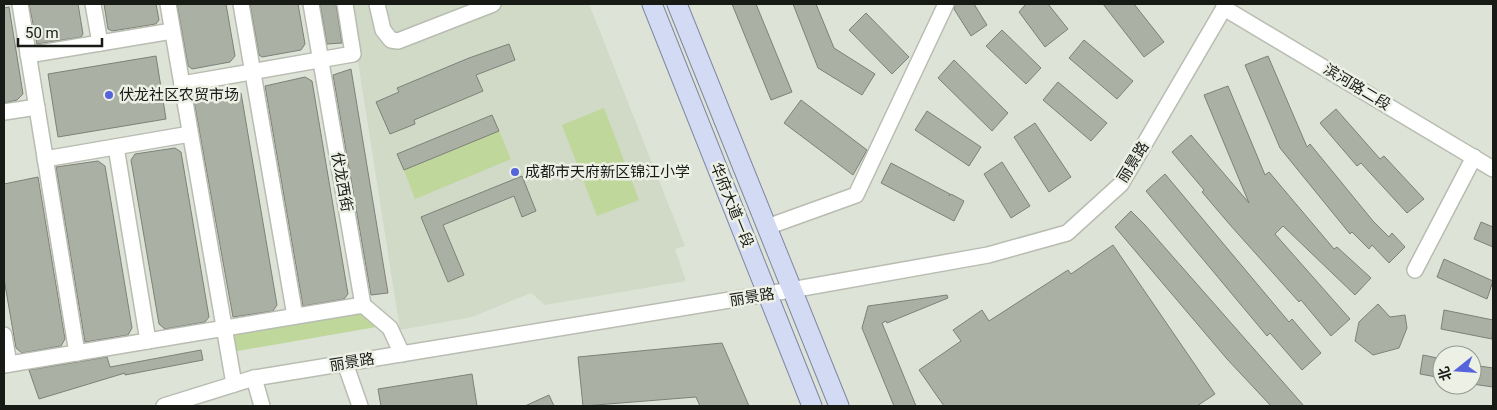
<svg xmlns="http://www.w3.org/2000/svg" width="1497" height="410" viewBox="0 0 1497 410" font-family="Roboto,'Noto Sans SC',sans-serif">
<style>
.built{fill:#d1d9c7}
.green{fill:#bfd79a}
.building{fill:#abb0a5;stroke:#7d8177}
.lines{fill:none;stroke-linecap:round;stroke-linejoin:round}
.minor-casing{stroke:#b8bcb1;stroke-width:18}
.major-casing{stroke:#7f87a1;stroke-width:21}
.minor{stroke:#fff;stroke-width:15}
.major{stroke:#d3daf4;stroke-width:19}
.poi-dot{fill:#5564da;stroke:#ecf0e5;stroke-width:2}
.labels{text-anchor:middle;stroke-width:5;stroke-linejoin:round;paint-order:stroke}
.street-label{font-size:15px;fill:#181a16;stroke:#ecf0e5}
.poi-label{font-size:15px;fill:#181a16;stroke:#ecf0e5;text-anchor:start}
</style>
<rect width="100%" height="100%" fill="#dee3d8"/>
<!-- built -->
<path class="built" d="M349 4H589L685 246 675 249 686 281 545 305 531 293 472 317 400 330Z"/>
<!-- green -->
<g class="green">
<path d="M604 108 639 200 597 216 562 125Z"/>
<path d="M499 131 511 159 415 199 404 170Z"/>
<path d="M363 310 382 326 232 352 229 333Z"/>
</g>
<!-- building -->
<g class="building">
<path d="M29 4H78L83 34 81 37 37 44Z"/>
<path d="M104 4H156L159 20 156 24 112 31 108 29Z"/>
<path d="M177 4H226L235 56 230 62 192 69 188 66Z"/>
<path d="M250 4H298L305 44 301 50 262 57 259 55Z"/>
<path d="M320 4H336L342 43 327 44Z"/>
<path d="M732 4H756L792 92 771 100Z"/>
<path d="M793 4H816L834 48 875 74 862 95 818 68Z"/>
<path d="M955 4H974L987 25 971 36 954 9Z"/>
<path d="M1026 4H1048L1068 29 1045 47 1019 12Z"/>
<path d="M1103 4H1134L1164 42 1144 57Z"/>
<path d="M9 7 23 94 17 100 4 103V8Z"/>
<path d="M866 13 909 57 892 74 849 30Z"/>
<path d="M1002 30 1041 68 1026 84 986 46Z"/>
<path d="M1084 40 1133 81 1117 99 1069 58Z"/>
<path d="M509 44 515 60 476 75 483 91 414 120 415 124 390 134 376 102 399 92 397 88 469 58Z"/>
<path d="M156 56 166 119 58 137 48 74Z"/>
<path d="M1268 56 1307 147 1310 144 1373 221 1389 237 1392 233 1405 247 1389 263 1372 245 1369 249 1352 232 1350 234 1280 148 1245 65Z"/>
<path d="M954 60 1008 113 992 131 938 78Z"/>
<path d="M351 69 388 293 371 295 333 75Z"/>
<path d="M305 77 312 81 348 294 344 299 303 306 265 86Z"/>
<path d="M1058 82 1107 123 1091 141 1043 100Z"/>
<path d="M1228 86 1265 175 1269 172 1334 249 1337 247 1371 278 1355 295 1283 226 1275 234 1350 319 1331 336 1301 300 1299 302 1231 226 1202 192 1204 190 1172 152 1191 135 1249 203 1204 95Z"/>
<path d="M235 90 241 93 277 305 273 311 233 317 194 101 198 96Z"/>
<path d="M801 100 867 150 853 175 784 123Z"/>
<path d="M1336 109 1380 159 1384 156 1424 199 1407 213 1361 163 1357 166 1320 123Z"/>
<path d="M927 111 981 147 969 166 915 130Z"/>
<path d="M492 115 499 131 404 170 397 154Z"/>
<path d="M1035 123 1071 177 1049 192 1014 137Z"/>
<path d="M175 148 181 152 209 317 205 322 165 329 159 324 131 160 135 154Z"/>
<path d="M98 161 105 166 132 328 128 335 85 342 56 167Z"/>
<path d="M1002 162 1030 206 1011 218 984 174Z"/>
<path d="M891 163 950 194 949 196 951 194 964 201 954 221 881 183Z"/>
<path d="M1165 174 1289 322 1292 319 1321 353 1302 370 1270 333 1267 336 1146 191Z"/>
<path d="M522 176 536 211 522 217 514 196 443 225 464 275 448 282 421 217Z"/>
<path d="M38 177 65 339 61 346 22 353 16 348 4 279V184Z"/>
<path d="M1131 211 1145 225 1304 406H1271L1227 359 1115 227Z"/>
<path d="M1481 222 1493 227V247L1474 239Z"/>
<path d="M1113 245 1215 394 1197 406H944L919 370 961 341 953 330 982 310 989 321 1068 270 1071 274Z"/>
<path d="M1444 259 1493 281 1487 299 1437 277Z"/>
<path d="M947 295 948 298 887 323 886 321 882 323 916 406H894L862 328 868 306Z"/>
<path d="M1378 304 1390 317 1405 315 1407 328 1399 348 1373 355 1355 341 1359 322Z"/>
<path d="M1444 310 1493 320 1492 339 1441 329Z"/>
<path d="M722 343 749 406H700L696 397 583 406 578 357Z"/>
<path d="M201 350 203 360 125 375V373L39 399 29 370 107 357 110 367Z"/>
<path d="M1423 355 1442 359V378L1420 374Z"/>
<path d="M1472 365 1493 368V387L1472 384Z"/>
<path d="M472 374 477 406H381L378 389Z"/>
<path d="M549 395 554 406H525Z"/>
</g>
<g class="lines">
<!-- minor casing -->
<g class="minor-casing">
<g id="minor">
<path d="M20 4 77 353"/>
<path d="M93 4 100 43"/>
<path d="M168 4 234 384"/>
<path d="M241 4 295 316"/>
<path d="M311 4 363 305"/>
<path d="M377 4 383 30 391 40 398 41 493 4"/>
<path d="M1224 4V8L1493 169"/>
<path d="M28 55 172 31"/>
<path d="M182 84 353 54 345 4"/>
<path d="M4 112 37 107"/>
<path d="M116 147 148 341"/>
<path d="M45 159 190 134"/>
<path d="M767 227 856 195 946 4"/>
<path d="M1415 270 1474 157"/>
<path d="M4 335 9 364"/>
<path d="M345 363 360 406"/>
<path d="M4 365 363 305 390 328 402 354"/>
<path d="M254 378 262 406"/>
<path d="M164 406 254 378 791 290 988 255 1067 233 1121 184 1224 8"/>
</g>
</g>
<!-- major casing -->
<g class="major-casing">
<g id="major">
<path d="M652 4 812 406"/>
<path d="M677 4 839 406"/>
</g>
</g>
<!-- minor -->
<use href="#minor" class="minor"/>
<!-- major -->
<use href="#major" class="major"/>
</g>
<!-- markers -->
<g class="poi-dot">
<circle cx="109" cy="95" r="5"/>
<circle cx="515" cy="172" r="5"/>
</g>
<g class="labels">
<!-- street labels -->
<g class="street-label">
<text transform="translate(1357 87) rotate(31)" y="5">滨河路二段</text>
<text transform="translate(1133 162) rotate(-58)" y="5">丽景路</text>
<text transform="translate(342 182) rotate(80)" y="5">伏龙西街</text>
<text transform="translate(732 205) rotate(68)" y="5">华府大道一段</text>
<text transform="translate(752 297) rotate(-9)" y="5">丽景路</text>
<text transform="translate(352 362) rotate(-9)" y="5">丽景路</text>
</g>
<!-- poi labels -->
<g class="poi-label">
<text x="119" y="100">伏龙社区农贸市场</text>
<text x="525" y="177">成都市天府新区锦江小学</text>
</g>
</g>
<!-- border -->
<rect width="1497" height="410" fill="none" stroke="#181a16" stroke-width="10"/>
<!-- north arrow -->
<g transform="translate(1457 370) rotate(253)"><circle r="24" fill="#ecf0e5" stroke="#979a92"/>
<path d="M0-4L9 19L0 12L-9 19Z" fill="#5564da"/>
<text y="-8" font-size="14" font-weight="bold" text-anchor="middle" fill="#181a16">北</text>
</g>
<!-- scale -->
<path d="M18 38v8h84v-8" fill="none" stroke="#181a16" stroke-width="2.5"/>
<text x="25" y="38" font-size="15" fill="#181a16" stroke="#ecf0e5" stroke-width="4" paint-order="stroke">50 m</text>
</svg>
